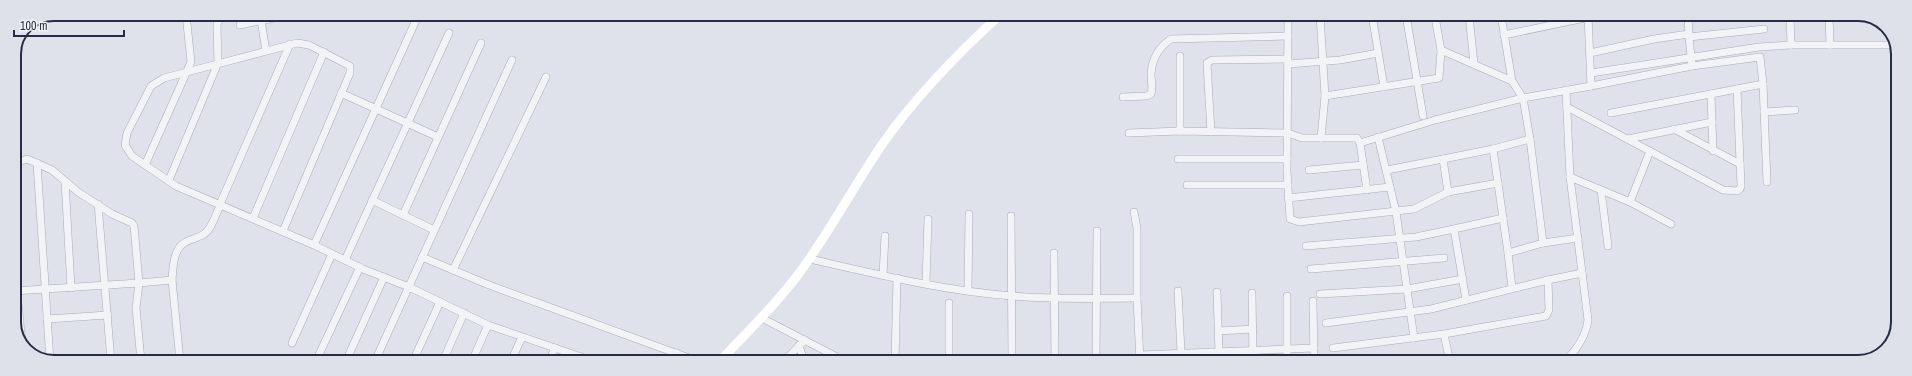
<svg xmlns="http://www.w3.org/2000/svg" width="1912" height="376" viewBox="0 0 1912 376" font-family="'Archivo Narrow',sans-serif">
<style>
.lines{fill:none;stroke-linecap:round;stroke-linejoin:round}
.street-casing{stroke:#a8acb8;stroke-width:8}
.street{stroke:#f2f3f7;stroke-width:7}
.secondary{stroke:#fff;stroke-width:9}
.rim{fill:none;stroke:#262d42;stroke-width:2}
</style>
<rect width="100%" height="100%" fill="#dfe2ea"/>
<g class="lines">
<!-- street casing -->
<g class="street-casing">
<g id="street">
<path d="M260 14 266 51"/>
<path d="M1288 15 1287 171 1290 219 1299 222 1414 209 1448 192"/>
<path d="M1320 15 1325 96 1321 138"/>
<path d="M1372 15 1384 87"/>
<path d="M1406 15 1423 116"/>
<path d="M1469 15 1474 64"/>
<path d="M1501 15 1512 81"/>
<path d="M1588 15 1591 86 1692 66"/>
<path d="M1688 15 1689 37"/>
<path d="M1790 15 1791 45H1895"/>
<path d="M1829 15 1830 45"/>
<path d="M240 25 294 14"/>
<path d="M1764 29 1689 37 1692 66 1760 57 1763 84 1767 182"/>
<path d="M1504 35 1599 15"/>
<path d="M1590 53 1654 39 1689 34"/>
<path d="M1180 56V131"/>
<path d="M1288 64 1340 60 1378 53"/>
<path d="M1591 73 1759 47 1791 45"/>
<path d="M341 93 438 137"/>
<path d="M1711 94 1713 151"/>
<path d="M1325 96 1439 78 1441 50 1435 17"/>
<path d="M1123 97 1147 96 1151 94C1153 88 1151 81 1151 74 1152 59 1159 47 1171 39L1288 36"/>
<path d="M1567 107 1723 190 1737 191 1740 189 1741 186 1737 89"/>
<path d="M1764 112 1795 110"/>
<path d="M1611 113 1763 84"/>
<path d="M1674 129 1740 164"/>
<path d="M1211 132 1207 63 1212 60 1288 59"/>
<path d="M1129 133 1180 131 1288 133 1302 138H1357L1360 143 1367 190"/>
<path d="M1378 137 1396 212 1414 338"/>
<path d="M1628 139 1712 122"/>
<path d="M1360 143 1435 120 1523 98 1512 81 1441 50"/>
<path d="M1493 149 1443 159 1448 192 1498 183"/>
<path d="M1178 159H1287"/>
<path d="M14 163 27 159 52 170 78 192 112 214 132 223 134 226 139 283 14 291"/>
<path d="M37 163 50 361"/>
<path d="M145 165 191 62 186 14"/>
<path d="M1309 170 1363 165"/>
<path d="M1387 170 1443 159"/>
<path d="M1570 177 1630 202 1671 224"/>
<path d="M169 180 218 63 217 24 223 14"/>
<path d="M65 181 71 288"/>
<path d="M1187 185H1288"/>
<path d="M1601 190 1608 246"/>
<path d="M1288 198 1390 187"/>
<path d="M372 200 434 230"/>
<path d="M1630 202 1650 151"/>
<path d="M98 204 111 361"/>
<path d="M220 204 290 44"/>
<path d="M1134 212 1137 228V298L1140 362"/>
<path d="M403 215 481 43"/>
<path d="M1011 216 1012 362"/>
<path d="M253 218 324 52"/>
<path d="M283 231 350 73V66L309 45 297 43 164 78 151 86 127 133 125 145 132 156 176 186 314 245 363 269 409 287 488 325 593 361"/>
<path d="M1578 238 1543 243 1530 139 1523 98 1591 86"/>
<path d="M314 245 417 18"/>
<path d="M1306 246 1416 237 1454 229"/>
<path d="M1054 253 1055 362"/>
<path d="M1508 253 1493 149 1530 139"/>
<path d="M422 257 489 285 700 362"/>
<path d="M810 259C876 274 944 291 1013 296 1054 300 1096 298 1137 298"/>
<path d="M345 260 449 33"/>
<path d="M14 262 22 343"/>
<path d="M1311 269 1444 258"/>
<path d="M453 270 546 77"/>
<path d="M883 275 885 236"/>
<path d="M172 280 180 361"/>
<path d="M926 283 928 219"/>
<path d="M1512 288 1508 253 1543 243"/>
<path d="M968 291 969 214"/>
<path d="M1178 291 1181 353"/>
<path d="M1217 292 1219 352"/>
<path d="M1252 293 1253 362"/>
<path d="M1320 294 1407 289 1463 279"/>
<path d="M1287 296V362"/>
<path d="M1466 300 1454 229 1503 218"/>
<path d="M1313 301 1314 362"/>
<path d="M949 303V362"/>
<path d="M762 318 835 356 840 362"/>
<path d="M47 319 108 315"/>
<path d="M1326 323 1431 309 1548 280"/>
<path d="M1219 331 1253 329"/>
<path d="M1444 334 1450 362"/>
<path d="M292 343 332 254"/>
<path d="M799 345 804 362"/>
<path d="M1333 348 1444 334 1546 316 1549 310 1548 280 1582 273"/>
<path d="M1140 355 1314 348"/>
<path d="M141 361 136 308 139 283 172 280C173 269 173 250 184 243 190 239 198 238 204 234 212 229 216 213 221 204"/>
<path d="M316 361 360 267"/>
<path d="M346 361 384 277"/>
<path d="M375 361 512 60"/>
<path d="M413 361 440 302"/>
<path d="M443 361 464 313"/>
<path d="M472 361 488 325"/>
<path d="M511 361 522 337"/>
<path d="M549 361 555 348"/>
<path d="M663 362 677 353"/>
<path d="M783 362 805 340"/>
<path d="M895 362 897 278"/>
<path d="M1096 362 1097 231"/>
<path d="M1211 362V352"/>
<path d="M1562 362C1575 354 1586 336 1588 320L1570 177 1566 90"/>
</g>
</g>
<!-- street -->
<use href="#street" class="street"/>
<!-- secondary -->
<path class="secondary" d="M719 362C746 333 774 307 797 276 828 235 852 189 881 146 915 97 957 54 1001 14"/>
</g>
<!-- crop -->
<path d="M0 0H1912V376H0ZM54 21H1858A33 33 0 0 1 1891 54V322A33 33 0 0 1 1858 355H54A33 33 0 0 1 21 322V54A33 33 0 0 1 54 21Z" fill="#dee1e9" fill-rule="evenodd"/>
<path class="rim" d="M54 21H1858A33 33 0 0 1 1891 54V322A33 33 0 0 1 1858 355H54A33 33 0 0 1 21 322V54A33 33 0 0 1 54 21Z"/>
<!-- scale -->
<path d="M14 30v6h110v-6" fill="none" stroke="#262d42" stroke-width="2"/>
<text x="20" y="30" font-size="12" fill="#262d42" stroke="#eef1f7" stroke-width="3" paint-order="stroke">100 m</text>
</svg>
